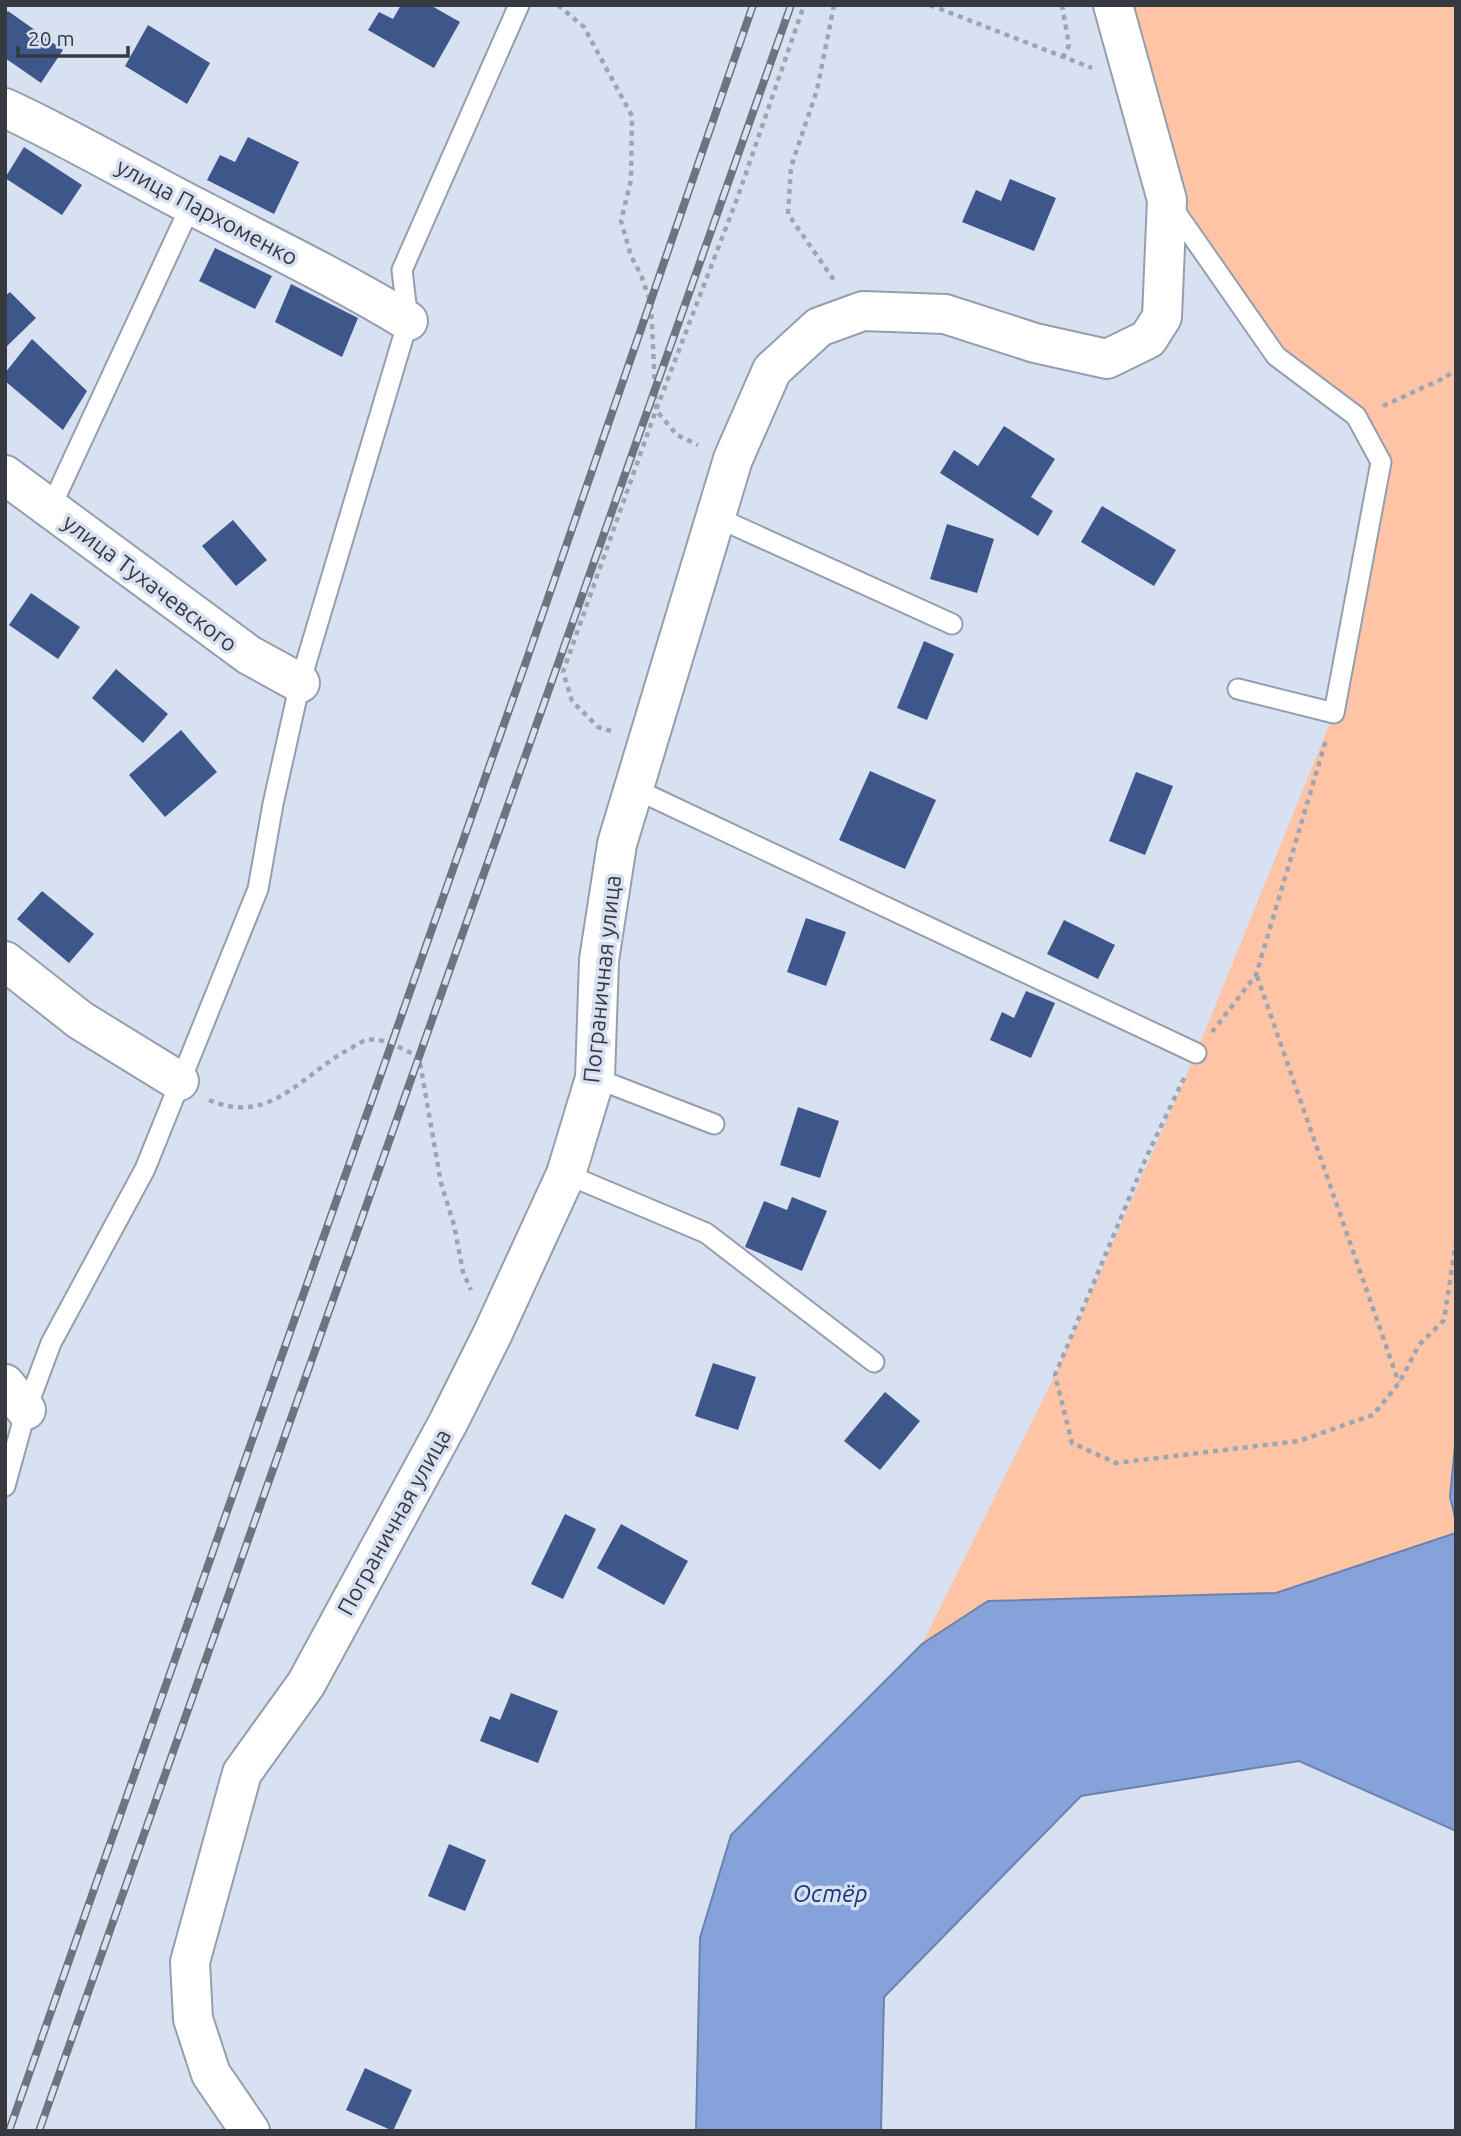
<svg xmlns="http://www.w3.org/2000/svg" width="1461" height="2136" viewBox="0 0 1461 2136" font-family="Ubuntu,sans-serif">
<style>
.green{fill:#fec4a6}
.water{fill:#85a2da;stroke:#6d82ac;stroke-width:2}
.building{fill:#3d578a}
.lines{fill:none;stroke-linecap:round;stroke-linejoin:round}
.service-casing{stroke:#959ead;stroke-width:23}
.minor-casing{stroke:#959ead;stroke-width:42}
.path{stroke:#9ea5b2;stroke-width:4.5;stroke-dasharray:5 5;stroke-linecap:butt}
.service{stroke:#fff;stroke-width:19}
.minor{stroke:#fff;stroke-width:38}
.rail-casing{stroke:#6e737e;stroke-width:8}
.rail{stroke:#d8e1f1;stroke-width:5;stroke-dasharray:16;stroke-linecap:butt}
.labels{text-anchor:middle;stroke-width:7;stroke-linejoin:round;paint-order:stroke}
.street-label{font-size:23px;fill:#363940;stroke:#d8e1f1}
.water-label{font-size:24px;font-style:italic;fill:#173677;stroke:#d8e1f1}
</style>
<rect width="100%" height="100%" fill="#d8e1f1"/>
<!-- green -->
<path class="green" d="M1113 5H1456V1445L1450 1497 1456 1521V1533L1276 1593 988 1601 922 1644 1055 1375 1196 1053 1334 713 1381 462 1356 416 1276 356 1167 200Z"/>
<!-- water -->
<g class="water">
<path d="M1455 1445H1456V1521L1450 1497Z"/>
<path d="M1456 1533V1831L1299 1761 1081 1796 884 1997 881 2131H696L700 1938 731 1835 922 1644 988 1601 1276 1593Z"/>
</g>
<!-- building -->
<g class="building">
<path d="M401 5H430L460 22 434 68 368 30 379 12 393 19Z"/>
<path d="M8 11 63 50 41 83 5 58V14Z"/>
<path d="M148 25 210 63 187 104 125 66Z"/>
<path d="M248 137 299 162 274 214 207 180 220 155 235 162Z"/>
<path d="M24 147 82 185 62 215 5 178Z"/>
<path d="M1010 179 1056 198 1034 251 962 222 976 190 1001 201Z"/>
<path d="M215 248 272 276 255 309 199 281Z"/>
<path d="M291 284 358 318 342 357 275 322Z"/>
<path d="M10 292 36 318 5 348V296Z"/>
<path d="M32 339 87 391 63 430 5 381V373Z"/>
<path d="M1004 426 1055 459 1031 497 1053 511 1038 536 940 473 954 450 978 466Z"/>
<path d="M1102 506 1176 550 1154 586 1081 542Z"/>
<path d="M233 520 267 560 236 586 202 546Z"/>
<path d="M947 524 994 539 977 593 930 579Z"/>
<path d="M31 593 80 627 58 659 9 625Z"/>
<path d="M924 641 954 654 927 720 897 708Z"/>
<path d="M116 669 168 714 143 743 92 698Z"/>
<path d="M181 730 217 772 165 817 129 775Z"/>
<path d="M870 771 936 800 905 869 839 840Z"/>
<path d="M1136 772 1173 786 1145 855 1109 841Z"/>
<path d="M42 891 94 934 69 963 17 919Z"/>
<path d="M806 918 846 932 826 986 787 972Z"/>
<path d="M1064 920 1115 945 1098 979 1047 954Z"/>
<path d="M1026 991 1055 1003 1031 1058 990 1040 1002 1012 1014 1018Z"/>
<path d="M798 1107 839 1121 820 1178 780 1165Z"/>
<path d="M792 1197 827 1211 802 1271 745 1247 764 1201 787 1210Z"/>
<path d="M713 1363 756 1377 738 1430 695 1416Z"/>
<path d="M885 1392 920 1421 880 1470 844 1441Z"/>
<path d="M565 1514 596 1529 563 1599 531 1584Z"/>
<path d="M621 1524 688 1561 664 1605 597 1568Z"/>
<path d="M511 1693 558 1711 538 1763 480 1741 490 1716 500 1720Z"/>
<path d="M449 1844 486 1860 465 1911 428 1896Z"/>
<path d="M365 2068 412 2090 393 2131 346 2110Z"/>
</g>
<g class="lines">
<!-- service casing -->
<g class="service-casing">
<g id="service">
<path d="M1170 204 1276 356 1356 416 1381 462 1334 713 1238 689"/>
<path d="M50 509 191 205"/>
<path d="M716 517 952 624"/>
<path d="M633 788 1196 1053"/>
<path d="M595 1078 714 1124"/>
<path d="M566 1174 706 1233 874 1362"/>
<path d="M5 1486 26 1410 51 1343 145 1169 258 889 273 804 300 683 408 321 402 270 519 5"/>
</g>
</g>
<!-- minor casing -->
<g class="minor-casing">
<g id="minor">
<path d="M5 108C70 138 131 174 195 207 266 244 339 279 408 321"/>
<path d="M5 475 249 655 300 683"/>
<path d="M5 961 80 1020 179 1081"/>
<path d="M5 1384 26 1410"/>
<path d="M250 2131 211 2074 193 2019 190 1962 242 1773 306 1684 449 1421 492 1335 566 1174 595 1078 599 960 617 844 733 459 772 370 819 327 863 311 945 314 1035 343 1107 359 1148 339 1162 317 1167 200 1113 5"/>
</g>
</g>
<!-- path -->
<g class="path">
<path d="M558 5 584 27 632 116 631 180 621 221 631 256 641 275 651 304 656 410 677 435 698 445"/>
<path d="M834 5 817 90 791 167 788 214 836 283"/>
<path d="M930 5 1092 68"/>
<path d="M1062 5 1069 45 1063 58"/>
<path d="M1383 406 1442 379 1456 370"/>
<path d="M611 731 598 727 572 701 563 672 656 410 737 199 804 5"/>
<path d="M1257 976 1399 1383"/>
<path d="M1212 1032 1256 975 1326 740"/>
<path d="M1184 1078 1146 1158 1055 1375 1072 1443 1116 1463 1299 1441 1373 1415 1399 1383 1419 1345 1444 1320 1456 1242"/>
<path d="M209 1100C268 1125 297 1080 344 1052 351 1049 360 1041 368 1040 384 1037 404 1050 419 1057L441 1183 454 1225 463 1272 471 1290"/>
</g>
<!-- service -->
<use href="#service" class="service"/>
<!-- minor -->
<use href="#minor" class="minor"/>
<!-- rail casing -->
<g class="rail-casing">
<g id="rail">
<path d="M9 2131 528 656 753 5"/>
<path d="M39 2131 791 5"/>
</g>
</g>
<!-- rail -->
<use href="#rail" class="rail"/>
</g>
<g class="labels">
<!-- street labels -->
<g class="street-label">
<text transform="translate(207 212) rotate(28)" y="8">улица Пархоменко</text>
<text transform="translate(150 583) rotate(37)" y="8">улица Тухачевского</text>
<text transform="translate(602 979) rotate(-84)" y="8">Пограничная улица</text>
<text transform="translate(394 1522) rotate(-61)" y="8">Пограничная улица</text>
</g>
<!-- water labels -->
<g class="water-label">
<text x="830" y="1902">Остёр</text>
</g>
</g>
<!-- border -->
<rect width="1461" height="2136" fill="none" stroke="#363940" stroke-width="14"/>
<!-- scale -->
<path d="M18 46v10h110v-10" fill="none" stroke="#363940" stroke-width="3.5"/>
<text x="28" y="46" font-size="21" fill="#363940" stroke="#d8e1f1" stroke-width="5" paint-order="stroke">20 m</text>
</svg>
